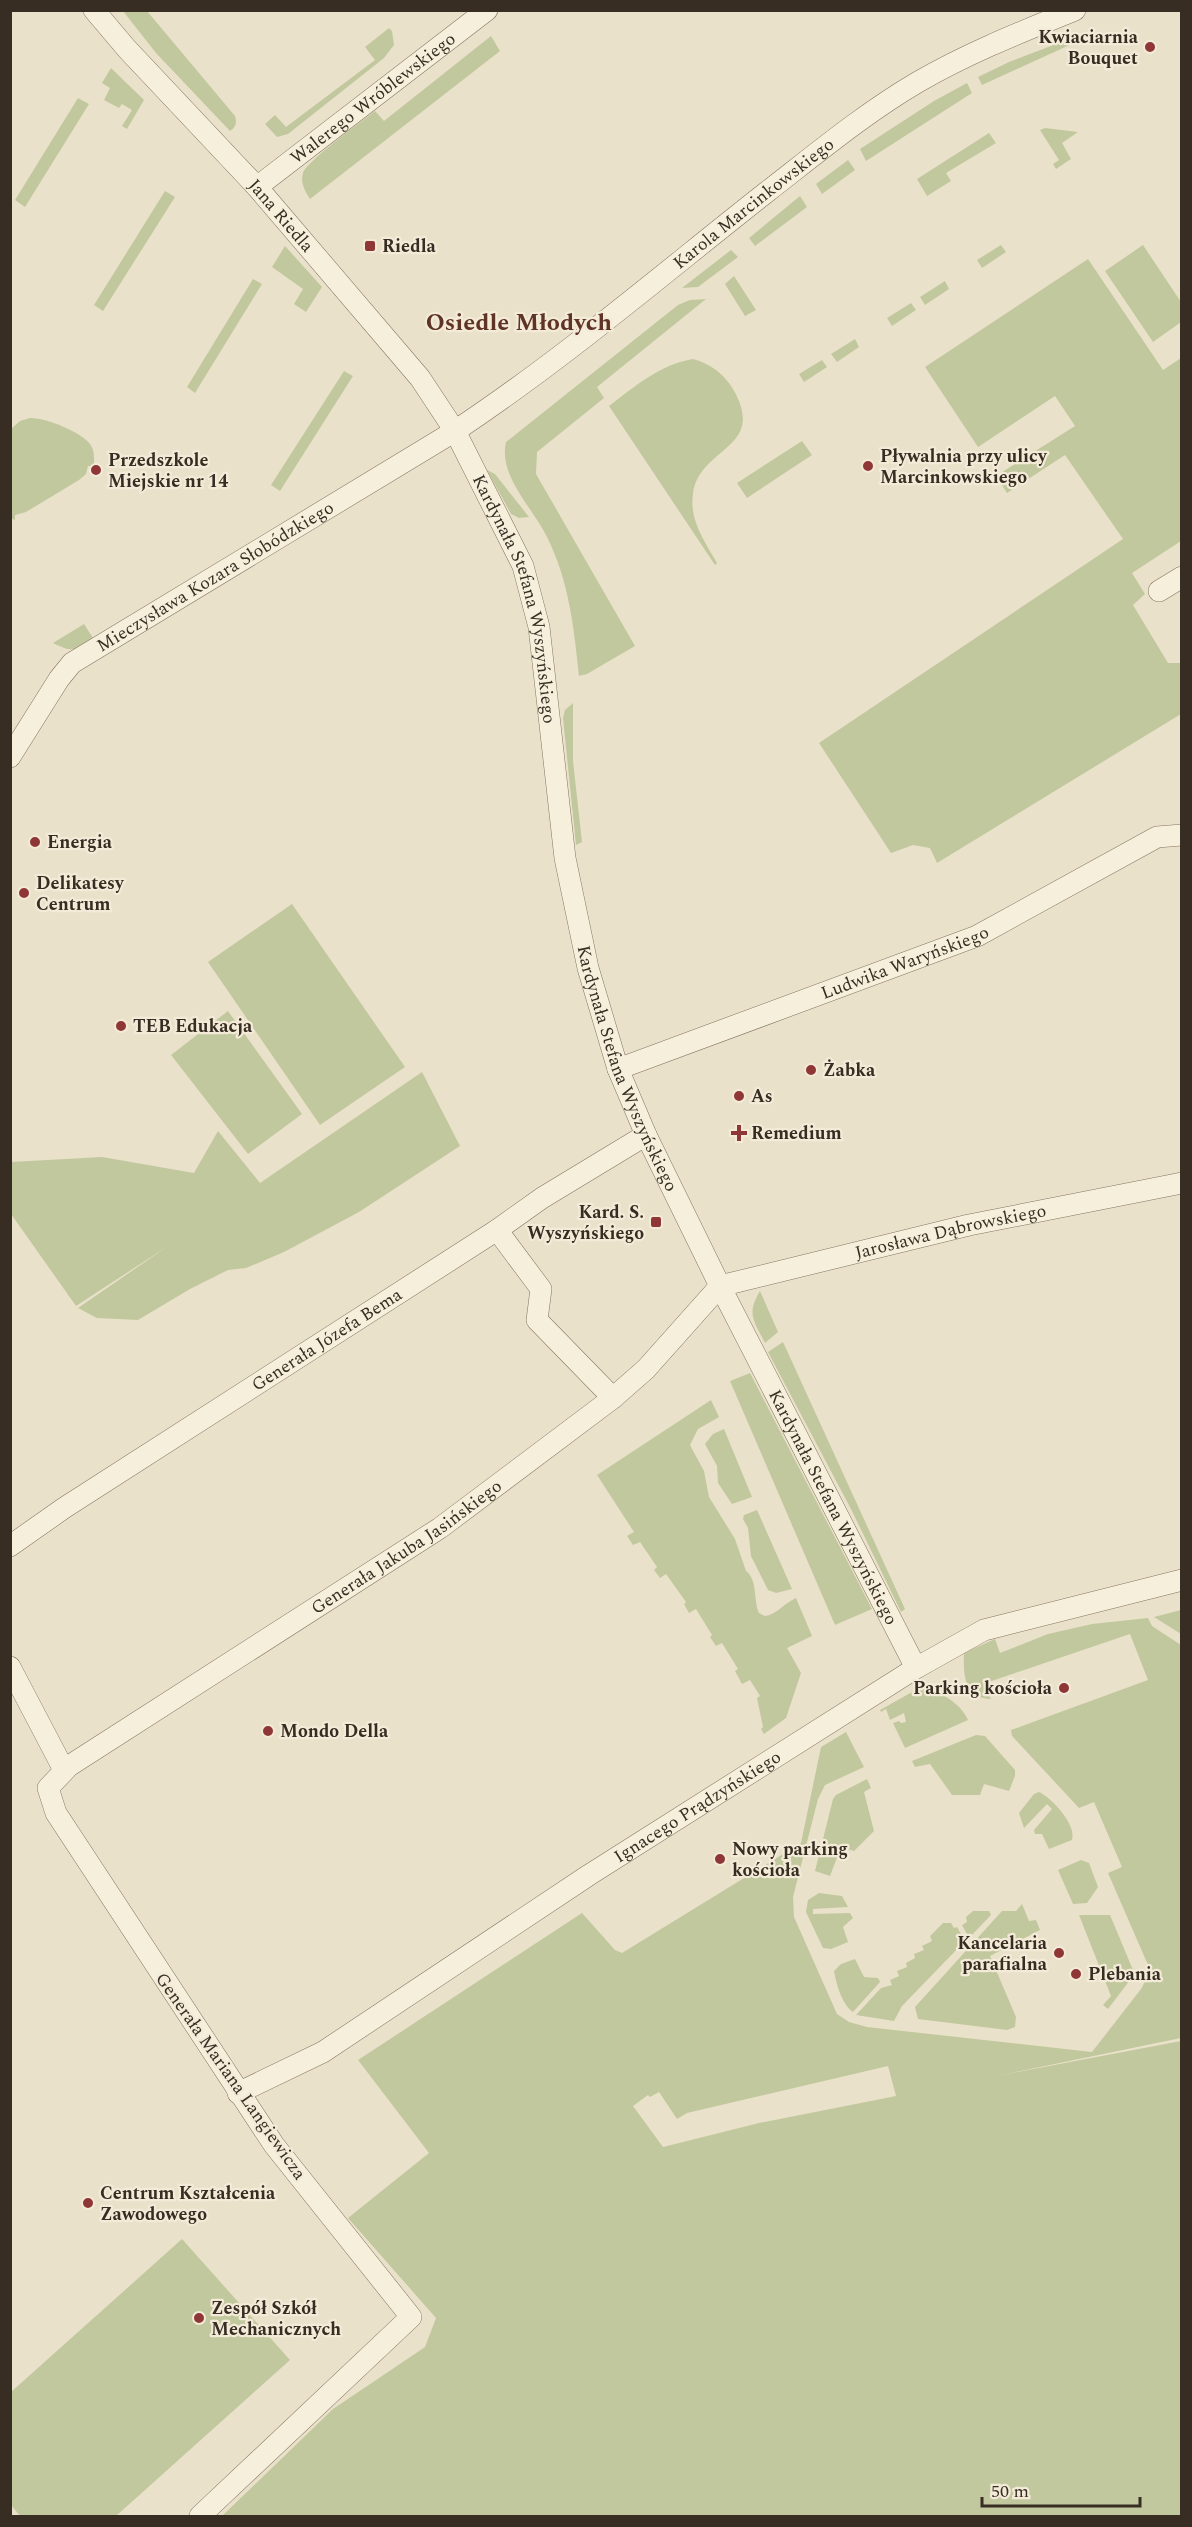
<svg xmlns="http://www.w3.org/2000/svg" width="1192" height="2527" viewBox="0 0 1192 2527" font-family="Spectral,serif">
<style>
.green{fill:#c2c89e;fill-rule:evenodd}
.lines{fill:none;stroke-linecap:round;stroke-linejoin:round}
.minor-casing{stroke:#857460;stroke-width:22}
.minor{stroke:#f6efdc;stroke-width:21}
.poi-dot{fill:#8e3736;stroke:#f3ebd8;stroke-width:2}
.labels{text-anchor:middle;stroke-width:4.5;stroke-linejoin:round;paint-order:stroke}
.poi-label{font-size:18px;font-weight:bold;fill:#372d22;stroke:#f3ebd8;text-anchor:start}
.street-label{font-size:18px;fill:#372d22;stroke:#f3ebd8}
.district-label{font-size:24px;font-weight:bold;fill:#5f3325;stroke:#f3ebd8}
</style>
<rect width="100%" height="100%" fill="#eae1ca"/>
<!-- green -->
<g class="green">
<path d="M123 11H147L235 116C237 123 236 127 230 131L156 53Z"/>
<path d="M389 28 392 31 394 45 384 58 288 134 277 137 265 124 275 115 286 127 375 60 365 47Z"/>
<path d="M491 36 500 51 310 199C305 191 300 183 303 173 308 160 361 122 375 111L384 121Z"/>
<path d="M1072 38 1074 43 982 85 978 77 1009 62Z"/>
<path d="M111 68 144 100 127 129 122 126 132 110 122 104 119 108 104 100 110 88 102 83Z"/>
<path d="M967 83 972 93 866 161 860 149 934 101Z"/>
<path d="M78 98 89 104 25 207 15 200Z"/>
<path d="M1045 128 1078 132 1062 143 1071 159 1056 169 1053 164 1059 160 1040 130Z"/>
<path d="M989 133 996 143 946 173 951 181 927 196 917 179Z"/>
<path d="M848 160 855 170 822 194 816 184Z"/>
<path d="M165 191 175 197 103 311 94 305Z"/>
<path d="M800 196 807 207 755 246 749 238Z"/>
<path d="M1001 245 1006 252 982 268 977 260Z"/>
<path d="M1143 245 1181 302V322L1153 342 1105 271Z"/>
<path d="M285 246 322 287 306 312 294 304 303 289 272 267Z"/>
<path d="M731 250 738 257 698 287 682 288Z"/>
<path d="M1088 259 1163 370 1181 358V541L1132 573 1145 594 1133 605 1168 663H1181V714L937 863 930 848 913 845 891 853 819 743 1123 539 1065 455 1007 493 996 476 1075 426 1055 396 978 447 925 367Z"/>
<path d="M734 276 756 310 745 316 725 284Z"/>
<path d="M253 279 262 284 195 393 187 387Z"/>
<path d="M945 281 949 289 925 305 920 297Z"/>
<path d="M706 299 597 387 604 398 537 452 536 474 635 646 587 674 579 676C574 628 569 581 547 537 533 508 498 476 506 442L678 305 690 300Z"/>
<path d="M911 303 916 310 892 326 887 318Z"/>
<path d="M855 339 859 347 837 362 831 354Z"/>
<path d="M693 359C711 364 724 374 733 389 768 450 699 446 693 494 689 520 705 542 717 563L715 565 609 406C634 387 661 364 693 359Z"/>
<path d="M822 360 827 367 804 382 799 374Z"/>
<path d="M344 371 353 376 280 491 271 485Z"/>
<path d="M30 418C45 417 81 432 90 444 95 451 94 459 94 467L88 466 86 474 79 480 26 512 15 515V520L10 518 11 429 20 421Z"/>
<path d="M802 441 812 455 747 498 737 483Z"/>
<path d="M487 470 495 474 529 517 519 518 511 514Z"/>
<path d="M84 624 93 638C75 651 73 653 53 643Z"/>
<path d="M573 703V761L582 842 576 845 563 718 565 710Z"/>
<path d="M292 904 405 1067 320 1125 208 962Z"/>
<path d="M228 1011 302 1114 248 1154 171 1055Z"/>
<path d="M422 1072 460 1146 359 1212 284 1252 246 1268 228 1270 190 1289 138 1320 97 1318 78 1308 168 1246 76 1306 11 1214V1162L102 1157 194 1173 218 1131 260 1183Z"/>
<path d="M760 1291 778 1332 765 1343C754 1321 746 1314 760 1291Z"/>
<path d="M783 1342 905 1609 901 1612 852 1511 768 1352Z"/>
<path d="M750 1373 872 1609 835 1625 730 1381Z"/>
<path d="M711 1400 719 1417 698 1429 690 1445 704 1471 709 1497 735 1539 746 1571C758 1580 753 1599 759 1613L765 1616C776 1615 783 1604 796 1598L812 1636 787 1648 801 1673 786 1718 764 1734 761 1729 763 1727 757 1698 760 1696 750 1680 742 1684 735 1671 738 1669 722 1643 716 1646 710 1637 712 1635 696 1609 689 1613 684 1604 686 1602 666 1574 660 1578 654 1570 657 1567 640 1542 633 1545 627 1536 634 1532 597 1475Z"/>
<path d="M724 1429 752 1497 732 1504 718 1483 717 1466 705 1444 713 1434Z"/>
<path d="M757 1510 792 1589 776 1593 768 1590 751 1556 748 1528 743 1519 744 1515Z"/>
<path d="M1181 1610V1634L1154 1617Z"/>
<path d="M1148 1618 1152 1626 1181 1645V2038L996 2076 1181 2041V2516H222L333 2409 425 2347 436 2318 348 2218 429 2153 358 2060 582 1913 615 1950 622 1953 801 1843 821 1747 846 1732 864 1767 825 1785 818 1799 793 1897 794 1917 837 2014 849 2022 867 2027 1092 2052 1141 1989 1148 1976V1965L1108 1873 1122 1867 1094 1802 1079 1808 1012 1736 1011 1730 1148 1680 1130 1634 983 1684 991 1699C964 1699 963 1674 964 1653L995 1639 1000 1653 1048 1634 1092 1624ZM888 2066 896 2096 759 2123 663 2147 633 2106 648 2095 650 2097 659 2092 677 2119 687 2113Z"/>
<path d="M921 1687C938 1690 961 1703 968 1720L905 1748 893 1723 899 1721 901 1723 906 1722 904 1713 890 1720 886 1709 881 1712 880 1710Z"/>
<path d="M976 1735 985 1736 1015 1770V1776L1009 1791 984 1784 980 1795H952L930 1764 915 1767 912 1761Z"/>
<path d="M867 1779 871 1788 864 1792 874 1831 854 1851 841 1847 830 1876 815 1871 833 1799 836 1795Z"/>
<path d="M1039 1792C1052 1798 1077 1825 1072 1840L1049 1849 1042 1834H1035L1034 1830 1052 1809 1047 1804 1024 1828 1019 1813 1034 1794Z"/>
<path d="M1081 1860 1089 1863 1098 1887 1087 1903 1073 1904 1058 1870Z"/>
<path d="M819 1893 842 1896 848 1907 813 1909V1914L850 1913 853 1918 843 1927 848 1942 831 1949 823 1948 806 1912 808 1900Z"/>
<path d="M1022 1904 1029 1921 1036 1920 1040 1930 990 1956 1016 2017 1015 2027 1007 2030 918 2019 915 2007 1002 1911H1016Z"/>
<path d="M973 1911H989L991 1915 969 1938 962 1925 967 1922 966 1917Z"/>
<path d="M1079 1915H1110L1133 1970 1130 1980 1108 2009 1103 2005 1111 1996Z"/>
<path d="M943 1923H951L954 1928 957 1927 965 1941 902 2006 894 2021 856 2015 881 1988 892 1985 890 1980 899 1976 897 1971 907 1967 906 1963 915 1958 914 1954 924 1950 922 1946 932 1941 930 1936Z"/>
<path d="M855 1959 864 1977 878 1978 880 1982 853 2012C842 2005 836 1983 834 1971L841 1964Z"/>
<path d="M182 2239 290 2360 116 2516H20L11 2505V2392Z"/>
</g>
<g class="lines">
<!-- minor casing -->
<g class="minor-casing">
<g id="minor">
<path id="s1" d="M94 10 127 49 257 187 420 378 455 431 523 566 539 627 565 858 588 968 618 1069 646 1135 720 1286 916 1668"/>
<path id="s2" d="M257 187 487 10"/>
<path d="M1159 591 1182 577"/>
<path id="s3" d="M10 757 59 679 72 663 455 431C565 358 665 272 768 191 817 153 865 113 918 82 968 53 1021 32 1075 10"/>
<path id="s4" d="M618 1069 977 936 1157 837 1182 835"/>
<path d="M497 1230 541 1289 537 1320 613 1398"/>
<path id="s5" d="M10 1546 64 1508 497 1230 542 1198 646 1135"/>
<path d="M10 1667 64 1770"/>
<path id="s6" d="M238 2093 323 2052 589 1875 916 1668 984 1630 1182 1580"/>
<path id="s7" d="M200 2516 411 2317 274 2145 56 1813 48 1788 69 1766 440 1528 613 1398 646 1369 720 1286 969 1225 1182 1183"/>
</g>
</g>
<!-- minor -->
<use href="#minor" class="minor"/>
</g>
<!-- markers -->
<g class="poi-dot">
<circle cx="1150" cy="47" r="6"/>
<rect x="364" y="240" width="12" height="12" rx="3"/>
<circle cx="868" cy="466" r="6"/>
<circle cx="96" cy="470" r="6"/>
<circle cx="35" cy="842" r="6"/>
<circle cx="24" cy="893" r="6"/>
<circle cx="121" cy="1026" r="6"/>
<circle cx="811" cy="1070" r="6"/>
<circle cx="739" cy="1096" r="6"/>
<path d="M736 1124h6v6h6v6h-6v6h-6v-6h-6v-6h6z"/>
<rect x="650" y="1216" width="12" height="12" rx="3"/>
<circle cx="1064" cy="1688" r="6"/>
<circle cx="268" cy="1731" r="6"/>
<circle cx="720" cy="1859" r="6"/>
<circle cx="1059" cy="1953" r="6"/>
<circle cx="1076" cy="1974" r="6"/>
<circle cx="88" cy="2203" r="6"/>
<circle cx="199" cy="2318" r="6"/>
</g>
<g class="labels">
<!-- poi labels -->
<g class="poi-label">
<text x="1138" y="43" text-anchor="end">Kwiaciarnia<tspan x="1138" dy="21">Bouquet</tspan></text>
<text x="382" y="252">Riedla</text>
<text x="880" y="462">Pływalnia przy ulicy<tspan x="880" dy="21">Marcinkowskiego</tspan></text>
<text x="108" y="466">Przedszkole<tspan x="108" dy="21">Miejskie nr 14</tspan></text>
<text x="47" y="848">Energia</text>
<text x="36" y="889">Delikatesy<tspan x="36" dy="21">Centrum</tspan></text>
<text x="133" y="1032">TEB Edukacja</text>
<text x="823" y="1076">Żabka</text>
<text x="751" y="1102">As</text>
<text x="751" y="1139">Remedium</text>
<text x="644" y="1218" text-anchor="end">Kard. S.<tspan x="644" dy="21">Wyszyńskiego</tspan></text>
<text x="1052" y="1694" text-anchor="end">Parking kościoła</text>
<text x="280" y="1737">Mondo Della</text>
<text x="732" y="1855">Nowy parking<tspan x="732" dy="21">kościoła</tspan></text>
<text x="1047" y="1949" text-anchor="end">Kancelaria<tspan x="1047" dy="21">parafialna</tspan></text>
<text x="1088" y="1980">Plebania</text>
<text x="100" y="2199">Centrum Kształcenia<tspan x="100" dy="21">Zawodowego</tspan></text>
<text x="211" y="2314">Zespół Szkół<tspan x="211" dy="21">Mechanicznych</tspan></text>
</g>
<!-- street labels -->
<g class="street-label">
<text dy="6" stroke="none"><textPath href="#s2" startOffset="146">Walerego Wróblewskiego</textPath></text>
<text dy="6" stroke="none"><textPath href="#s3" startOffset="936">Karola Marcinkowskiego</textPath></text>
<text dy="6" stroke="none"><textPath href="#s1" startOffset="278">Jana Riedla</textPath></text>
<text dy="6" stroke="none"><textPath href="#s3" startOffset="280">Mieczysława Kozara Słobódzkiego</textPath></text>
<text dy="6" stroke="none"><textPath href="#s1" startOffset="736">Kardynała Stefana Wyszyńskiego</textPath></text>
<text dy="6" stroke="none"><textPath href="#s4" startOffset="306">Ludwika Waryńskiego</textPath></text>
<text dy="6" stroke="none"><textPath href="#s1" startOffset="1222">Kardynała Stefana Wyszyńskiego</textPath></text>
<text dy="6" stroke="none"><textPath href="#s7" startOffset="2013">Jarosława Dąbrowskiego</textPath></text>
<text dy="6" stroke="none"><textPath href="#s5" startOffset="378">Generała Józefa Bema</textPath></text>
<text dy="6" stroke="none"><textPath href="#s1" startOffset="1708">Kardynała Stefana Wyszyńskiego</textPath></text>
<text dy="6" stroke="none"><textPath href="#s7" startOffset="1366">Generała Jakuba Jasińskiego</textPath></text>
<text dy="6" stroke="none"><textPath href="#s6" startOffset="542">Ignacego Prądzyńskiego</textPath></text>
<text transform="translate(231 2076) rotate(55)" y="6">Generała Mariana Langiewicza</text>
</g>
<!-- district labels -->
<g class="district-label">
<text x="519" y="330">Osiedle Młodych</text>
</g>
</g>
<!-- border -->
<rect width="1192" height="2527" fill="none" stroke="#372d22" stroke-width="24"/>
<!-- scale -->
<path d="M982 2497v9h158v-9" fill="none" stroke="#372d22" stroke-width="3"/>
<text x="991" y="2497" font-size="18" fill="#372d22" stroke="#f3ebd8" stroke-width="4.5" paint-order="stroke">50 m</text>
</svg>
